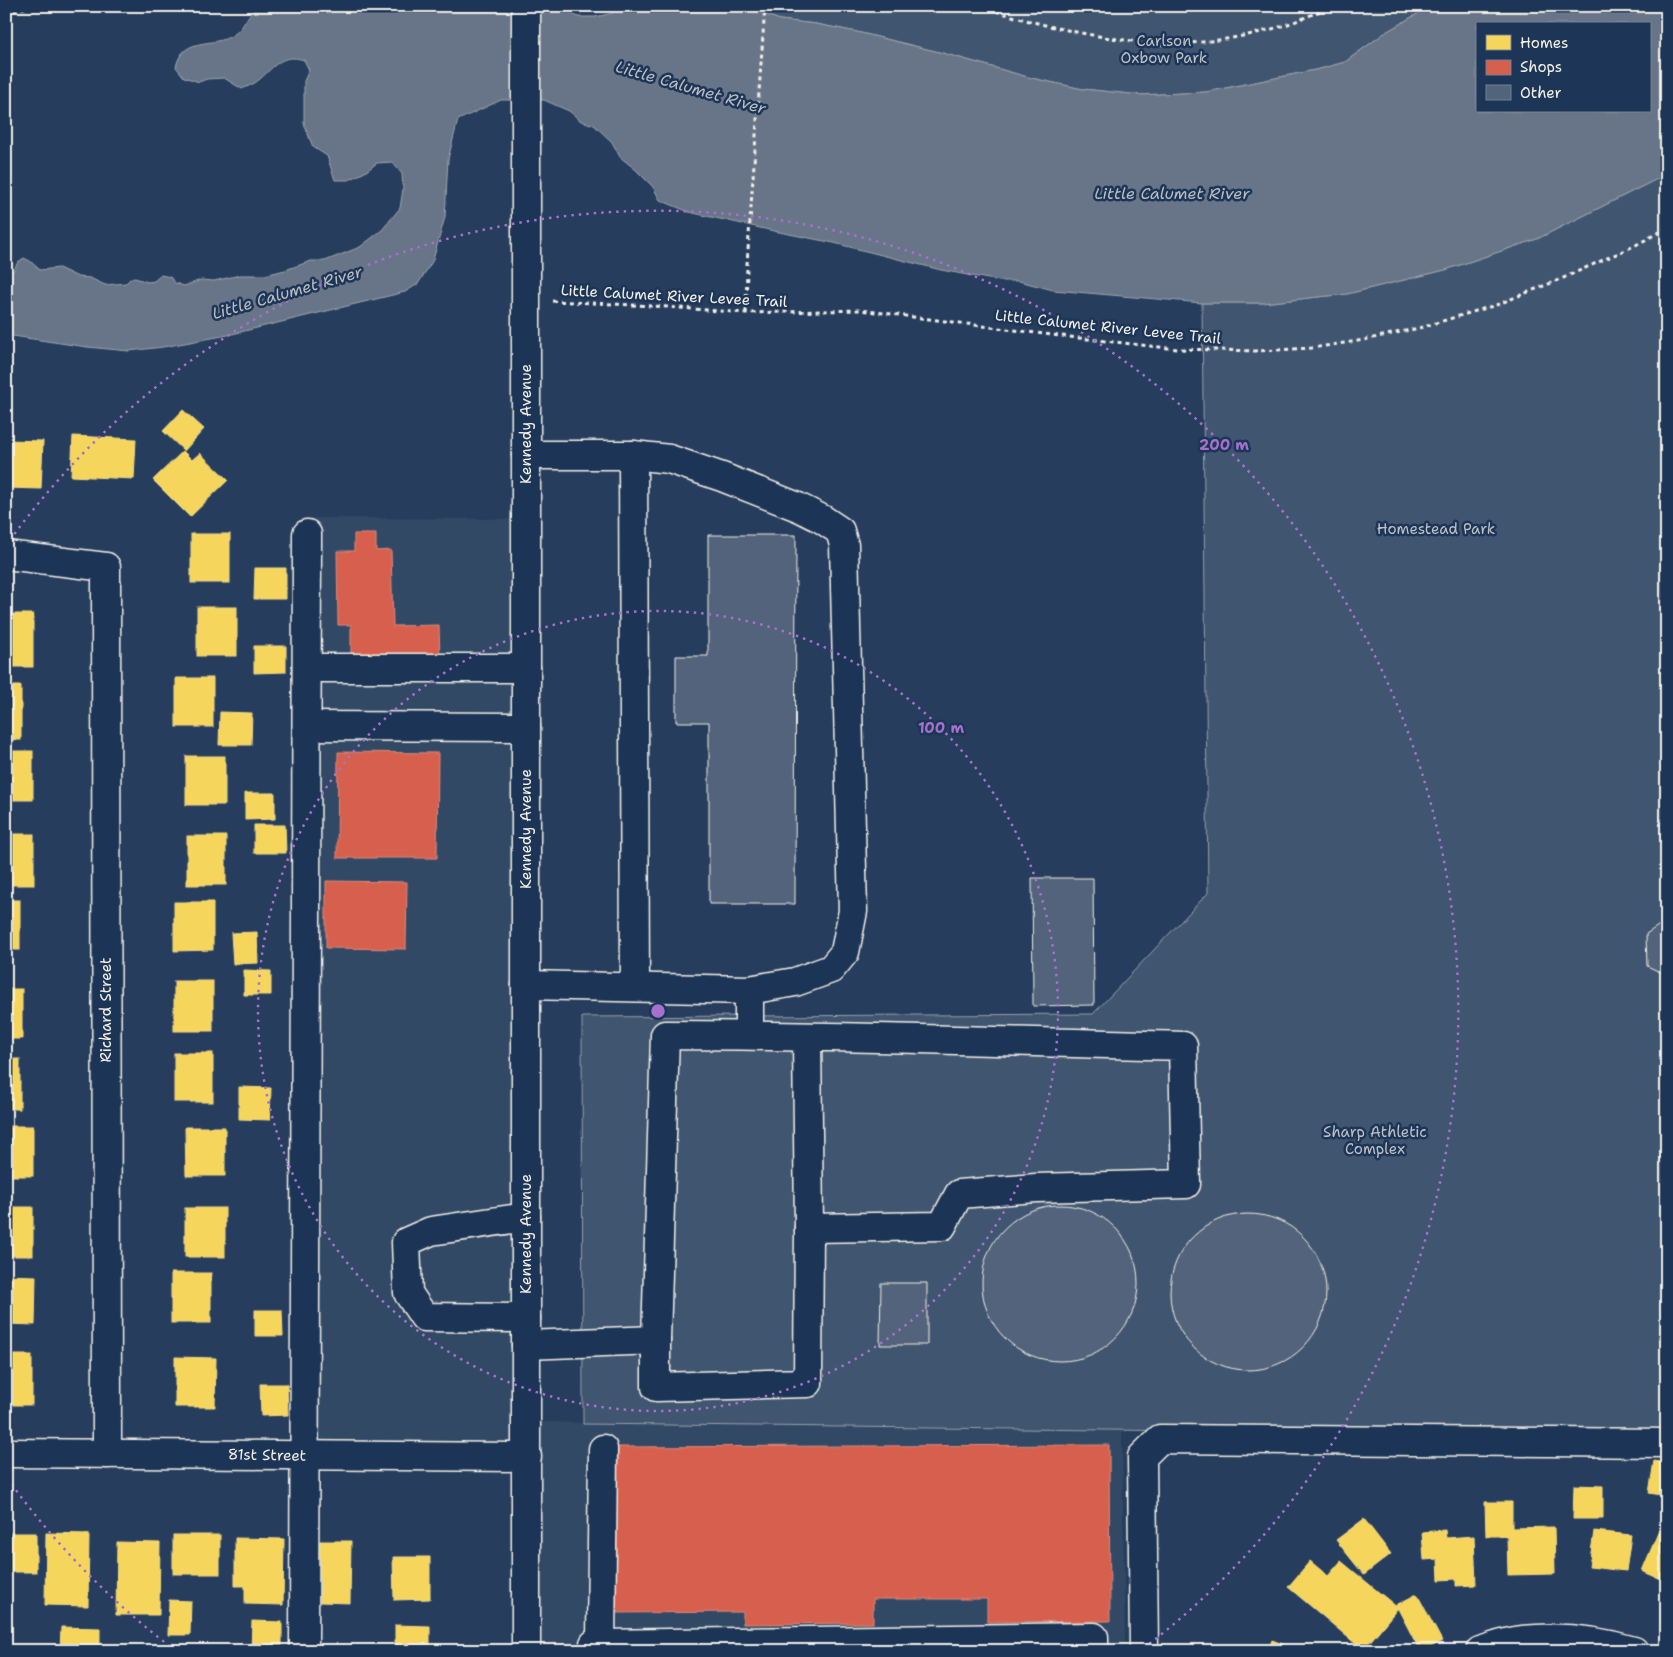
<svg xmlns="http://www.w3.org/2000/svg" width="1673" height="1657" viewBox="0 0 1673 1657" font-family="'Shantell Sans',sans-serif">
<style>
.built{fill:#334966}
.green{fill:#40546f;stroke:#9aa2ac}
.water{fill:#677588;stroke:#9fa7ae;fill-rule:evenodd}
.homes{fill:#f6d55c;stroke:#f5dd86}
.shops{fill:#d6604d;stroke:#df8c7c}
.building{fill:#52647b;stroke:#f4f1e8}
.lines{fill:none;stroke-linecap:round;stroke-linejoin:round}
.minor-casing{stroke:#f4f1e8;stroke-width:31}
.path{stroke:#f4f1e8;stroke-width:3;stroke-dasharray:4 4;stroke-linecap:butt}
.minor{stroke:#1d3557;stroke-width:28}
.ring{fill:none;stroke:#a571cd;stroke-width:2.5;stroke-dasharray:2.5 5}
.labels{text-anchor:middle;stroke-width:5;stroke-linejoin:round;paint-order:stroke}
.park-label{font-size:15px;fill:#bec2c4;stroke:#1d3557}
.street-label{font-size:15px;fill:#f4f1e8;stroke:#1d3557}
.water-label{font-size:16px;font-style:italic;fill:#bcbfc2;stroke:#1d3557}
.centre{fill:#a571cd;stroke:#1d3557;stroke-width:2.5}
.ring-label{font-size:15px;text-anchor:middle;font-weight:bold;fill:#a571cd;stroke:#1d3557;stroke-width:5;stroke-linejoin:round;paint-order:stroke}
</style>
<rect width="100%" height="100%" fill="#263d5d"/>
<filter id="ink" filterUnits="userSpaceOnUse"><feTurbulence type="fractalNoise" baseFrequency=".02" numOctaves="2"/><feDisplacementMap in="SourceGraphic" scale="10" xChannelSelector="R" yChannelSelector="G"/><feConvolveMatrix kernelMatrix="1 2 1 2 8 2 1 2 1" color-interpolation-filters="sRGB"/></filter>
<g filter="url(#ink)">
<!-- built -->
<g class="built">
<path d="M303 518 517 519 520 1449 299 1448 296 735Z"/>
<path d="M534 1422 1122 1430 1125 1651H534Z"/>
</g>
<!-- green -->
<g class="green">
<path d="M740 6H1428L1424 10 1386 32 1345 62 1320 69 1206 92 1140 95 1083 89 1031 78 939 52 857 32 816 24 780 20Z"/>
<path d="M1667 174V1433H1368L583 1424 582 1017 1093 1014 1208 893 1202 303H1262L1347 294 1445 270 1537 239Z"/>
</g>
<!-- water -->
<path class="water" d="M261 6C272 6 283 6 293 6 308 7 310 16 328 6H487L500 11 568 10 578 17H595L613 13 621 6H740L780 20 816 24 857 32 939 52 1031 78 1083 89 1140 95 1206 92 1320 69 1345 62 1386 32 1424 10 1428 6H1667V174L1537 239 1445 270 1347 294 1262 303H1202L1053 290 1019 281H999L941 270 834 243 769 230 689 212 660 200 653 187 635 169 620 157 612 142 594 125 581 121 569 111 544 100H501L458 120 448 159 445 217 433 260 418 284 405 292 228 335 163 347 129 351 87 347 6 335V270L8 271H13L18 262 24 258 30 261 40 270 59 268 78 277 90 278 105 285 126 283 130 279 135 278 148 282 154 281 161 275 170 277 175 283 184 286 201 280 214 281 240 275H265L285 270 311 261H325L360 247 382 230 400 208 403 189 402 174 392 162 377 163 365 172 349 180H335L327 156 313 147 304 124V81L309 70 304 60C282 53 275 66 260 79 255 84 248 86 242 89L224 78 207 79 199 82 184 77 176 67C183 33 218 50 237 32 247 23 246 13 261 6ZM1477 24H1649V111H1477Z"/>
<!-- homes -->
<g class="homes">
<path d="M183 410 204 429 184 451 163 431Z"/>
<path d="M73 436 136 439 134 479 71 476Z"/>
<path d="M6 440 43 441 41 489 6 488Z"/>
<path d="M183 451 192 460 200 453 228 480 190 517 153 480Z"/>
<rect x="191" y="534" width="39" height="49"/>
<path d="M255 568H286V599H254Z"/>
<rect x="197" y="607" width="40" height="49"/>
<rect x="6" y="614" width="27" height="53"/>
<path d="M254 646H286V672L254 673Z"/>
<rect x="176" y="678" width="37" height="49"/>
<rect x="6" y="686" width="15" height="54"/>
<path d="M220 712 252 713 251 745H219Z"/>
<rect x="6" y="751" width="27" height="49"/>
<rect x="186" y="756" width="39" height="49"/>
<path d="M245 793H275V819L245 820Z"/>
<path d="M254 825H285L286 853H254Z"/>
<rect x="6" y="834" width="28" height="51"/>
<rect x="187" y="836" width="39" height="49"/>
<rect x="6" y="900" width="14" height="50"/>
<path d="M174 902H213V950L174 951Z"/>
<path d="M257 932 258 963 233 964 231 933Z"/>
<path d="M244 970 271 971V995H244Z"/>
<rect x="174" y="981" width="39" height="50"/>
<rect x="6" y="989" width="16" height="50"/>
<rect x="174" y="1053" width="39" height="49"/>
<rect x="6" y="1059" width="14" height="50"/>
<path d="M239 1087 271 1088 270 1120 239 1119Z"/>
<rect x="6" y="1126" width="27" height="50"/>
<path d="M185 1127H225V1176H186Z"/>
<rect x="6" y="1207" width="27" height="49"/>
<rect x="185" y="1208" width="40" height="49"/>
<rect x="171" y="1273" width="40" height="50"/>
<path d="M6 1275 36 1276 35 1325 6 1324Z"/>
<path d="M255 1310H282L283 1336H255Z"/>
<rect x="6" y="1355" width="26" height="50"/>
<path d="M175 1357 216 1358 215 1407H175Z"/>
<path d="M260 1384H287L288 1415 261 1416Z"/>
<path d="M1654 1461 1667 1463V1496L1649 1493Z"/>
<path d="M1574 1485 1603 1486V1519H1573Z"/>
<path d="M1485 1502H1512V1528L1554 1527 1555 1574 1508 1575 1507 1536H1486Z"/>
<path d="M1364 1519 1391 1554 1364 1575 1336 1540Z"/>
<path d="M1667 1527V1582L1642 1571 1660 1528 1665 1530Z"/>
<path d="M1445 1530 1446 1538 1474 1536 1476 1585 1456 1586V1579L1439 1580 1438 1559 1424 1560 1422 1532Z"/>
<path d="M1594 1531 1631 1535 1626 1571 1589 1567Z"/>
<rect x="6" y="1533" width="30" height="39"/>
<path d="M46 1533 89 1534 88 1606 45 1605Z"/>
<rect x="173" y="1535" width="47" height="39"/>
<path d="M235 1538 284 1539 283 1605 245 1604V1586H235Z"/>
<path d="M320 1541H351L350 1603 320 1602Z"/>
<path d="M117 1542 160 1543 159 1615H116Z"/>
<path d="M393 1557H430V1599L394 1600Z"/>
<path d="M1310 1561 1328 1576 1341 1561 1398 1608 1363 1650 1288 1587Z"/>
<path d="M1417 1594 1442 1641 1424 1651H1420L1396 1605Z"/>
<path d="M169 1600 191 1601 190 1635H168Z"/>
<path d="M252 1621 282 1622V1651H251Z"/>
<path d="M395 1625 430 1626V1651H395Z"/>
<path d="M61 1627 100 1628V1651H60Z"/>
<path d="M1272 1640 1301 1651H1268Z"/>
<path d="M1205 1645 1220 1651H1202Z"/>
</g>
<!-- shops -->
<g class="shops">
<path d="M354 534H376V551L391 550 393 626 439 625 440 659 351 661V625H338L337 551H354Z"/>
<path d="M338 752 438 753 437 858H337Z"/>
<path d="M326 881 407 882 406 949 326 948Z"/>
<path d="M1109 1445 1110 1621 987 1622V1599H873V1623L743 1624V1612L613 1613V1447Z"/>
</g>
<!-- building -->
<g class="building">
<path d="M708 535H796L795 904H709V722H676V656H708Z"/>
<path d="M1032 878H1093L1094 1005 1033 1006Z"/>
<path d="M1667 920V975L1647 966 1646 934Z"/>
<circle cx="1060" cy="1283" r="78"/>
<circle cx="1248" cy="1292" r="78"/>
<path d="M881 1283H927V1345H880Z"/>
</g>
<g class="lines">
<!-- minor casing -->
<g class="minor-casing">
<g id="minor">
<path d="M526 6V1651"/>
<path d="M526 455H633L635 987"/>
<path d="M633 455 669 459 722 477 798 507 822 519 840 531 844 545 853 911 845 952 831 969 795 982 749 990"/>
<path d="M6 555 106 567 107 1454"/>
<path d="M307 668H526"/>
<path d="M307 726 526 727"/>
<path d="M526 985 749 990V1035"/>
<path d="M526 1217 431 1231 406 1242 408 1293 424 1317 526 1318"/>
<path d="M656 1340 665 1035C838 1035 1010 1042 1183 1046L1186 1184 1036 1188 959 1194 942 1226 809 1228 807 1037"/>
<path d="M526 1345 656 1340V1387L808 1383 809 1228"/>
<path d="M6 1453 527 1457"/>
<path d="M601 1644 603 1449"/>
<path d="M304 1651 307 534"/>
<path d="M594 1651V1644H601L1094 1637V1651"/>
<path d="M1144 1651 1142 1457 1160 1439 1667 1443"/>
<path d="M1480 1651C1493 1647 1508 1641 1522 1640 1559 1636 1598 1640 1634 1651"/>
</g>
</g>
<!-- path -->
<g class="path">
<path d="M981 6C1030 23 1082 35 1133 41 1144 42 1156 45 1167 44 1221 43 1282 32 1329 6"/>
<path d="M6 13 32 6"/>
<path d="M552 301 653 306 746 313 860 310 1052 335 1177 349 1258 351 1312 348 1364 340 1419 328 1496 305 1561 279 1634 246 1667 228"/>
<path d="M746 313 747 264 765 6"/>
</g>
<!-- minor -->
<use href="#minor" class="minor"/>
</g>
</g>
<!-- distance rings -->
<g class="ring">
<circle cx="658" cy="1011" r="400"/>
<path d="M176 1651A801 801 0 0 1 10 1482M10 540A801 801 0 1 1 1140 1651"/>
</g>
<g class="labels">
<!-- park labels -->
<g class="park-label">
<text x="1164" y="46">Carlson<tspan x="1164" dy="17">Oxbow Park</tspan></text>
<text x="1436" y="534">Homestead Park</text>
<text x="1375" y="1137">Sharp Athletic<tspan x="1375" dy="17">Complex</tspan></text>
</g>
<!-- street labels -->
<g class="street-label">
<text transform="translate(674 296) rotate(3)" y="5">Little Calumet River Levee Trail</text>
<text transform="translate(1108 327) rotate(6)" y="5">Little Calumet River Levee Trail</text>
<text transform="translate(526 424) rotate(-90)" y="5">Kennedy Avenue</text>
<text transform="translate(526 829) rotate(-90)" y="5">Kennedy Avenue</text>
<text transform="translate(106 1010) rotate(-90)" y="5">Richard Street</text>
<text transform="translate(526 1234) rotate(-90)" y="5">Kennedy Avenue</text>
<text transform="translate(267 1455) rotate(1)" y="5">81st Street</text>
</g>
<!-- water labels -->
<g class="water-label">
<text transform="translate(691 87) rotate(16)" y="6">Little Calumet River</text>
<text x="1172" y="199">Little Calumet River</text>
<text transform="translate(287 292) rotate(-16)" y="6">Little Calumet River</text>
</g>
</g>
<circle cx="658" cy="1011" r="8" class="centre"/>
<g class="ring-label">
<text x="1224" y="450">200 m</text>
<text x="941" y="733">100 m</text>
</g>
<!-- margin -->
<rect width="1673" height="1657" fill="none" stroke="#1d3557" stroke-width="25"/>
<rect x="12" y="12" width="1648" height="1632" fill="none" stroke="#f4f1e8" stroke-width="2" filter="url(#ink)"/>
<!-- legend -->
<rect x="1476" y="22" width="175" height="90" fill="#1d3557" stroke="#738091"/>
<rect x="1486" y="35" width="25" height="15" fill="#f6d55c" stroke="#738091"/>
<text x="1520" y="48" font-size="15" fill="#f4f1e8">Homes</text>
<rect x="1486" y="60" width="25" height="15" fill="#d6604d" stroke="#738091"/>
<text x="1520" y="72" font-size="15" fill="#f4f1e8">Shops</text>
<rect x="1486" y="85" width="25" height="15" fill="#52647b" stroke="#738091"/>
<text x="1520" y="98" font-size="15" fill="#f4f1e8">Other</text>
</svg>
